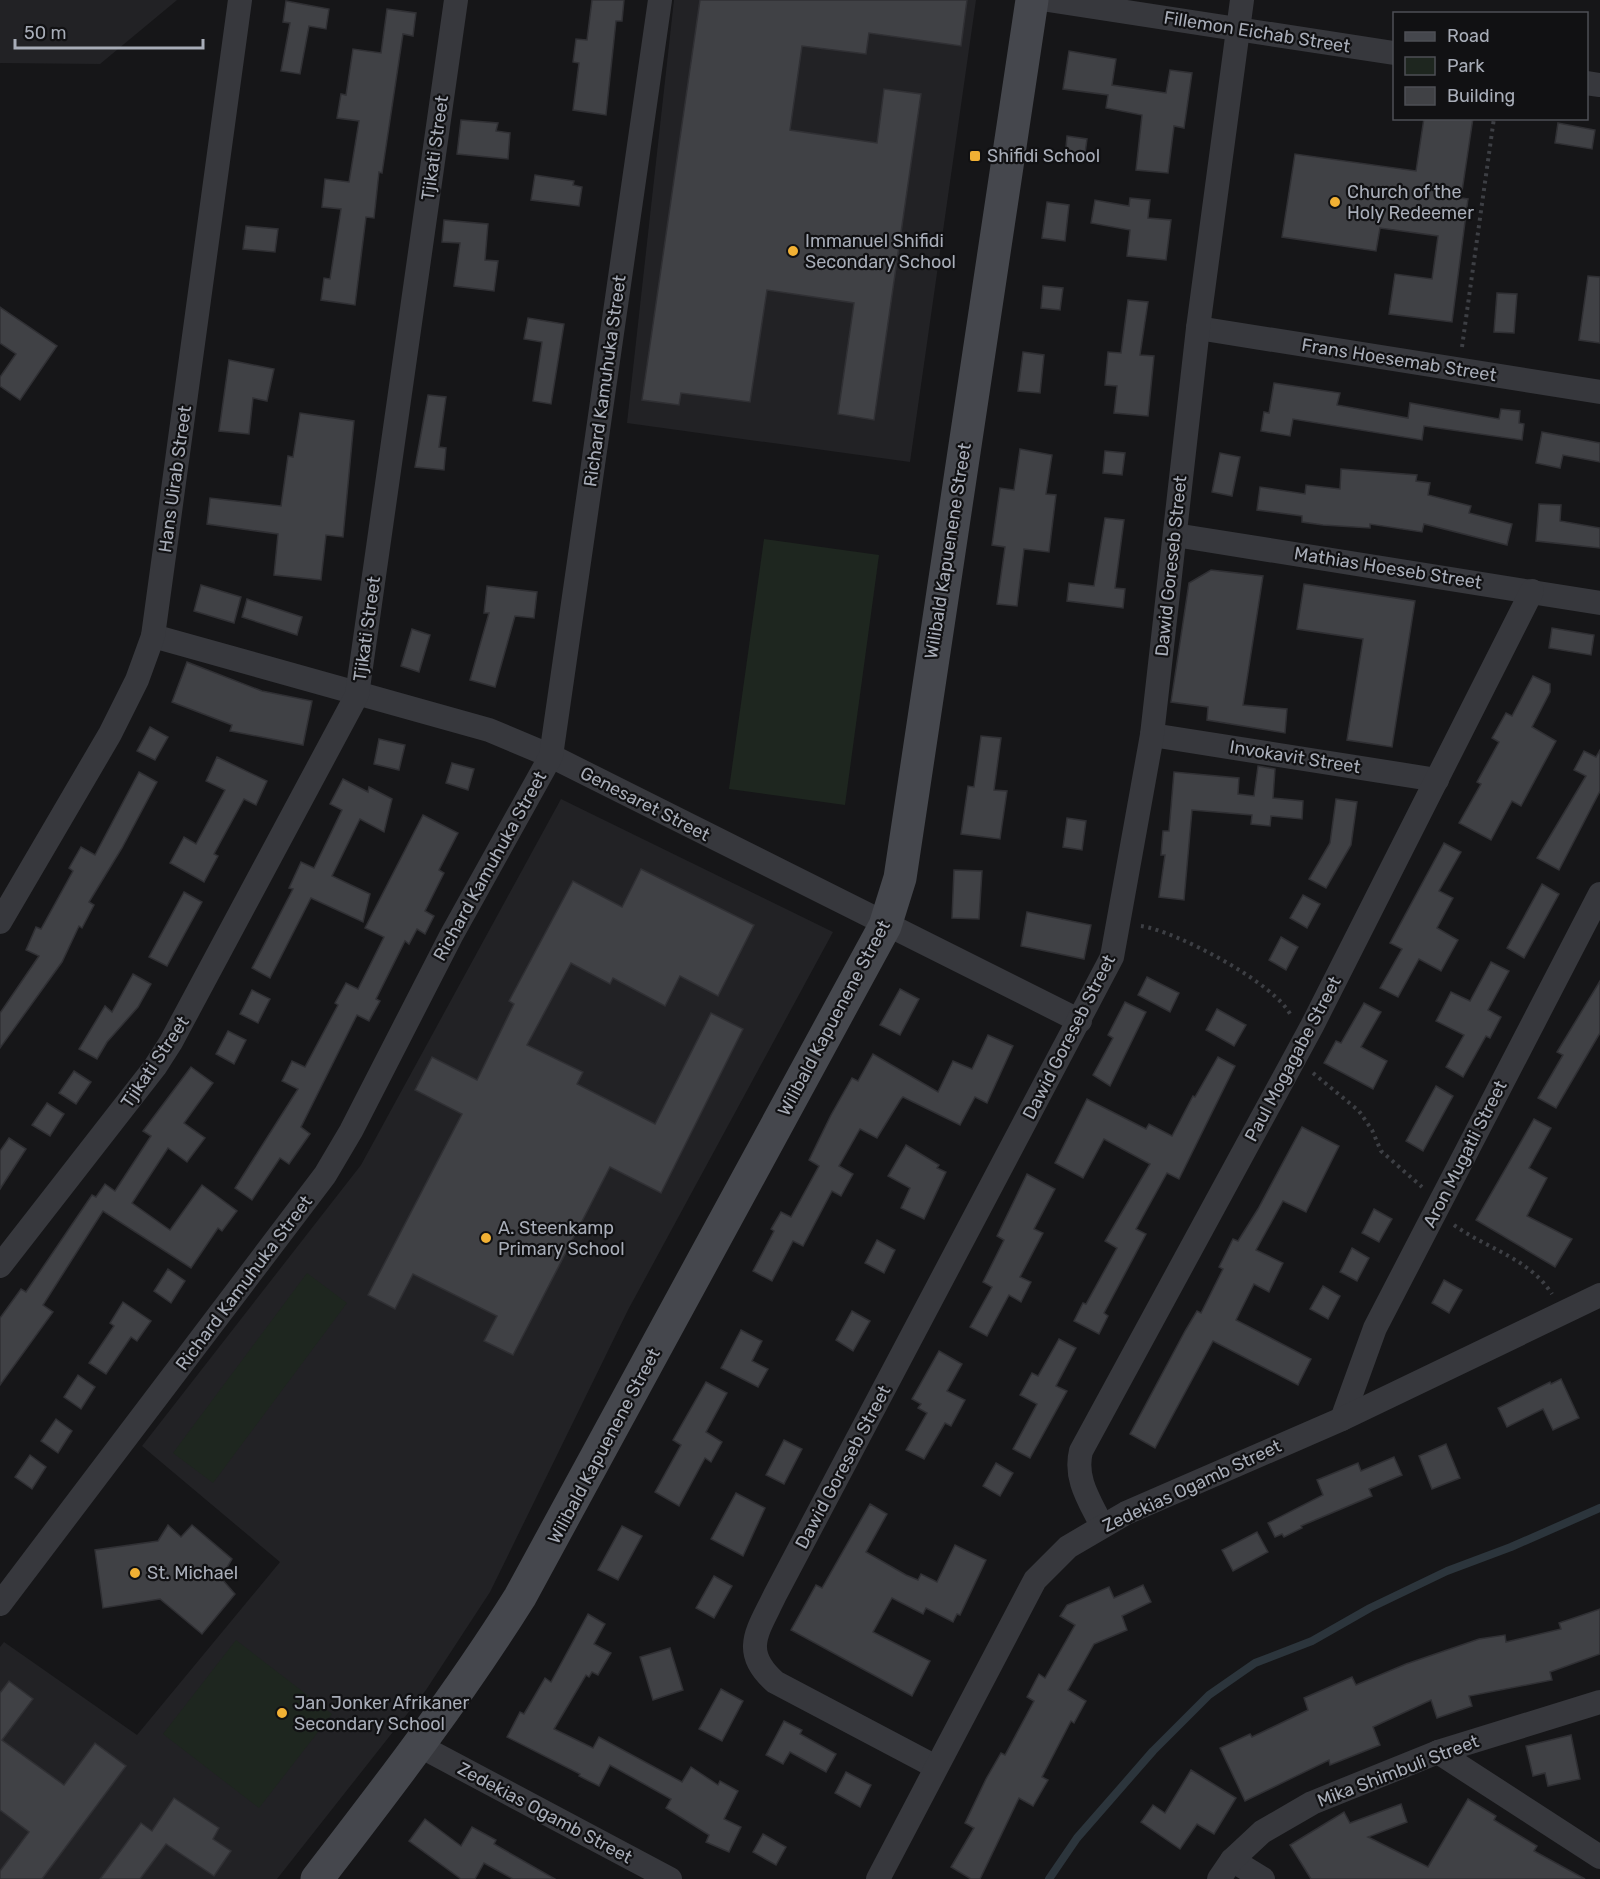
<svg xmlns="http://www.w3.org/2000/svg" width="1600" height="1879" viewBox="0 0 1600 1879" font-family="Rubik,sans-serif">
<style>
.built{fill:#222225}
.green{fill:#1e261f}
.lines{fill:none;stroke-linecap:round;stroke-linejoin:round}
.stream{stroke:#2c353c;stroke-width:8}
.building{fill:#404145;stroke:#303034;stroke-width:1.5}
.path{stroke:#3d3f44;stroke-width:4;stroke-dasharray:3 4.5;stroke-linecap:butt}
.street{stroke:#37383d;stroke-width:24}
.secondary{stroke:#45474d;stroke-width:33}
.poi-dot{fill:#f2b134;stroke:#111113;stroke-width:2}
.labels{text-anchor:middle;stroke-width:4.5;stroke-linejoin:round;paint-order:stroke}
.street-label{font-size:18px;fill:#a8adb8;stroke:#111113}
.poi-label{font-size:18px;fill:#a8adb8;stroke:#111113;text-anchor:start}
</style>
<rect width="100%" height="100%" fill="#161618"/>
<!-- built -->
<g class="built">
<path d="M0 0H177L100 64 0 63Z"/>
<path d="M674 0H976L910 462 627 423Z"/>
<path d="M561 799 833 932 628 1310 490 1592 426 1690 277 1879H0V1647L4 1642 137 1735 280 1562 142 1446 361 1165Z"/>
</g>
<!-- green -->
<g class="green">
<path d="M764 539 879 555 845 805 729 789Z"/>
<path d="M307 1273 347 1303 213 1483 173 1453Z"/>
<path d="M236 1640 332 1714 259 1808 163 1734Z"/>
</g>
<g class="lines">
<!-- stream -->
<path class="stream" d="M1049 1879 1077 1838 1153 1751 1209 1695 1255 1663 1312 1641 1370 1608 1447 1571 1511 1547 1600 1508"/>
</g>
<!-- building -->
<g class="building">
<path d="M592 0H624L622 21H616L606 115 573 110 579 63 573 62 576 39 587 40Z"/>
<path d="M700 0H967L961 46 869 33 866 54 802 46 790 130 877 143 884 89 921 94 874 420 838 414 854 303 767 290 750 402 681 393 679 405 642 400Z"/>
<path d="M286 1 329 9 326 29 309 26 300 74 281 71 290 23 283 22Z"/>
<path d="M387 9 416 13 413 36 403 34 382 173 379 172 374 218 366 217 355 305 321 300 324 278 330 279 341 209 322 207 325 179 349 182 359 121 337 118 341 94 346 95 353 49 381 53Z"/>
<path d="M1069 51 1116 59 1112 85 1166 93 1170 70 1192 73 1184 128 1174 126 1168 173 1136 170 1142 115 1106 108 1108 95 1063 89Z"/>
<path d="M1424 118H1473L1461 198 1468 199 1452 322 1389 314 1395 274 1432 279 1438 236 1380 228 1376 251 1282 237 1295 154 1416 171Z"/>
<path d="M461 120 498 123 496 131 510 133 508 159 457 154Z"/>
<path d="M1558 123 1595 130 1592 149 1555 143Z"/>
<path d="M1067 136 1087 139 1084 161 1065 159Z"/>
<path d="M535 175 574 181 573 185 582 187 579 206 531 200Z"/>
<path d="M1130 198 1150 200 1148 218 1171 220 1166 260 1127 256 1130 230 1091 223 1095 200 1129 206Z"/>
<path d="M1047 202 1069 205 1065 241 1042 238Z"/>
<path d="M444 220 488 224 485 260 498 261 494 291 454 286 460 243 442 242Z"/>
<path d="M246 226 278 229 275 252 243 249Z"/>
<path d="M1588 276 1600 277V343L1579 340Z"/>
<path d="M1043 286 1063 288 1060 310 1041 308Z"/>
<path d="M1497 293 1517 294 1514 333 1494 332Z"/>
<path d="M1128 300 1148 302 1140 355 1154 356 1148 416 1114 413 1117 386 1105 385 1108 352 1121 353Z"/>
<path d="M0 307 57 346 20 400 0 386V377L16 354 0 343Z"/>
<path d="M528 318 564 324 551 404 533 401 542 342 524 339Z"/>
<path d="M1023 352 1044 355 1040 393 1018 391Z"/>
<path d="M229 360 274 369 267 401 253 398 249 434 219 431Z"/>
<path d="M1274 383 1340 393 1337 405 1408 418 1410 403 1499 419 1501 409 1520 411 1519 423 1524 424 1522 440 1424 426 1422 440 1293 419 1290 436 1261 431 1264 412 1269 413Z"/>
<path d="M428 395 446 397 439 447 446 448 444 470 415 467Z"/>
<path d="M300 413 354 421 343 537 326 535 321 580 274 575 278 534 207 524 210 498 281 506 288 456 293 457Z"/>
<path d="M1542 432 1600 443V462L1563 455 1560 468 1536 463Z"/>
<path d="M1020 449 1052 455 1046 494 1056 495 1049 552 1024 549 1017 606 997 604 1005 547 992 545 1000 488 1014 490Z"/>
<path d="M1105 451 1125 453 1122 475 1103 473Z"/>
<path d="M1220 453 1240 457 1232 496 1212 492Z"/>
<path d="M1341 469 1417 475 1416 481 1430 483 1428 495 1471 506 1469 513 1512 524 1507 545 1424 524 1422 532 1370 524V528L1323 525 1302 522V516L1257 510 1260 487 1305 494 1306 485 1340 489Z"/>
<path d="M1539 504 1561 505 1560 521 1600 528V548L1536 541Z"/>
<path d="M1105 518 1124 520 1115 588 1125 589 1123 608 1067 601 1069 583 1094 586Z"/>
<path d="M1211 570 1263 576 1243 705 1287 709 1285 733 1207 720 1208 707 1171 702 1189 583Z"/>
<path d="M1304 584 1415 601 1392 747 1347 740 1363 639 1297 629Z"/>
<path d="M201 585 241 597 234 623 194 611Z"/>
<path d="M487 586 537 592 534 618 515 616 495 687 470 680 489 613H484Z"/>
<path d="M247 599 302 617 297 635 242 617Z"/>
<path d="M1552 628 1594 635 1591 655 1549 648Z"/>
<path d="M412 629 430 635 419 672 401 666Z"/>
<path d="M187 662 262 691 312 701 303 745 230 731 232 725 172 702Z"/>
<path d="M1533 676 1550 684V692L1532 727 1556 741 1521 806 1512 801 1491 840 1459 823 1481 784 1477 782 1499 742 1492 738 1506 713 1512 716Z"/>
<path d="M150 727 168 737 155 760 137 751Z"/>
<path d="M981 736 1001 738 994 790 1007 791 1000 839 961 834 968 786 974 787Z"/>
<path d="M379 739 405 745 399 770 374 764Z"/>
<path d="M1600 750V791L1559 870 1537 858 1586 776 1574 770 1584 751 1596 757Z"/>
<path d="M217 757 267 781 256 805 244 799 214 854 218 856 204 882 170 863 184 837 196 844 225 790 206 781Z"/>
<path d="M452 763 474 769 468 790 446 783Z"/>
<path d="M1258 766 1275 769 1273 798 1303 801 1302 819 1271 816 1270 826 1251 824 1252 815 1192 810 1184 900 1159 897 1165 855H1161L1163 831H1169L1174 772 1239 778 1238 794 1254 796Z"/>
<path d="M139 772 157 782 122 848 89 902 94 905 82 928 79 926 62 962 0 1048V1013L39 956 26 950 36 927 41 929 73 871 69 868 81 847 95 855Z"/>
<path d="M343 779 368 792 369 787 392 799 384 832 360 819 332 876 370 894 363 922 311 898 270 978 252 968 293 889 289 888 301 862 314 868 342 810 330 804Z"/>
<path d="M1336 799 1357 802 1351 845 1326 888 1309 879 1330 843Z"/>
<path d="M423 815 458 833 439 870 444 873 425 911 434 916 425 934 417 929 409 944 405 941 376 999 380 1001 369 1021 357 1015 301 1127 310 1134 289 1164 280 1158 252 1200 235 1188 298 1089 282 1081 292 1061 305 1067 338 1005 335 1003 346 983 358 989 384 937 365 928Z"/>
<path d="M1067 818 1086 821 1082 850 1063 847Z"/>
<path d="M1444 843 1461 852 1439 891 1453 898 1437 928 1458 940 1441 971 1419 959 1398 997 1380 988 1402 949 1390 943Z"/>
<path d="M641 869 754 925 718 996 680 976 665 1006 613 978 610 984 571 963 527 1045 583 1072 577 1084 655 1124 711 1013 743 1029 661 1193 610 1167 513 1355 484 1341 497 1316 413 1274 395 1309 368 1295 462 1114 415 1090 432 1057 477 1080 514 1004 509 1001 573 881 622 907Z"/>
<path d="M954 870 982 871 979 919 952 918Z"/>
<path d="M1542 884 1559 894 1524 958 1507 948Z"/>
<path d="M184 892 202 902 167 966 149 957Z"/>
<path d="M1303 895 1320 904 1307 928 1290 918Z"/>
<path d="M1027 912 1091 925 1084 959 1021 946Z"/>
<path d="M1281 937 1298 947 1286 970 1269 960Z"/>
<path d="M1491 962 1509 971 1488 1010 1501 1017 1490 1038 1486 1036 1463 1077 1446 1067 1464 1035 1436 1021 1451 992 1470 1001Z"/>
<path d="M133 974 151 984 138 1007 107 1042 97 1059 79 1049 105 1006 112 1012Z"/>
<path d="M1147 977 1179 993 1170 1012 1138 995Z"/>
<path d="M1600 981V1033L1556 1108 1538 1098 1563 1055 1557 1052Z"/>
<path d="M900 989 919 999 900 1035 880 1025Z"/>
<path d="M252 990 270 999 258 1023 240 1014Z"/>
<path d="M1125 1002 1146 1012 1110 1086 1093 1075 1113 1038 1108 1035Z"/>
<path d="M1364 1003 1381 1012 1361 1047 1387 1061 1373 1089 1324 1063 1336 1041 1341 1043Z"/>
<path d="M1217 1009 1246 1025 1234 1046 1206 1030Z"/>
<path d="M228 1031 246 1040 234 1064 216 1054Z"/>
<path d="M988 1035 1013 1046 987 1103 975 1097 960 1125 903 1097 901 1099 877 1138 860 1129 839 1166 853 1174 841 1196 832 1191 803 1246 793 1241 772 1281 753 1271 774 1231 771 1229 781 1212 791 1217 819 1166 809 1160 831 1115 852 1078 858 1081 873 1054 938 1092 953 1061 972 1069Z"/>
<path d="M1218 1057 1235 1066 1179 1179 1167 1173 1136 1229 1146 1234 1104 1313 1108 1316 1099 1334 1074 1321 1083 1303 1086 1304 1117 1248 1105 1241 1150 1164 1104 1139 1083 1178 1055 1163 1087 1099 1146 1129 1149 1124 1172 1136 1193 1096 1195 1097Z"/>
<path d="M191 1067 213 1083 184 1123 205 1138 187 1162 168 1148 132 1203 170 1230 202 1185 237 1211 222 1231 218 1228 191 1268 103 1211 43 1305 53 1312 0 1385V1318L21 1289 26 1292 92 1195 96 1197 105 1184 115 1191 151 1136 143 1131Z"/>
<path d="M74 1071 91 1082 76 1104 59 1093Z"/>
<path d="M1436 1086 1453 1096 1423 1151 1406 1141Z"/>
<path d="M47 1103 64 1114 50 1136 32 1125Z"/>
<path d="M1534 1119 1551 1128 1529 1168 1547 1178 1527 1216 1572 1239 1555 1267 1476 1220Z"/>
<path d="M1302 1127 1339 1146 1306 1212 1283 1201 1256 1250 1283 1263 1269 1292 1254 1284 1236 1320 1311 1359 1298 1385 1213 1341 1155 1448 1130 1434 1185 1331 1197 1311 1201 1313 1223 1269 1219 1267 1233 1239 1238 1241 1258 1209Z"/>
<path d="M9 1138 26 1149 0 1189V1151Z"/>
<path d="M906 1145 939 1165 937 1168 946 1172 924 1219 901 1208 910 1188 888 1176Z"/>
<path d="M1027 1174 1055 1189 1034 1229 1043 1233 1020 1277 1031 1282 1021 1302 1009 1295 987 1336 970 1327 992 1287 983 1282 1004 1240 997 1236Z"/>
<path d="M1374 1209 1392 1219 1379 1242 1362 1233Z"/>
<path d="M877 1240 895 1250 884 1273 865 1263Z"/>
<path d="M1352 1248 1369 1258 1357 1281 1340 1272Z"/>
<path d="M168 1269 185 1281 171 1303 154 1291Z"/>
<path d="M1444 1280 1462 1290 1449 1313 1432 1303Z"/>
<path d="M1323 1286 1340 1296 1328 1319 1310 1309Z"/>
<path d="M123 1302 151 1321 137 1341 131 1337 106 1374 89 1363 114 1326 110 1323Z"/>
<path d="M852 1311 870 1321 853 1351 836 1340Z"/>
<path d="M741 1330 762 1341 752 1361 768 1369 758 1387 721 1368Z"/>
<path d="M1059 1339 1076 1348 1056 1386 1067 1391 1030 1458 1013 1449 1037 1404 1020 1395 1032 1373 1038 1376Z"/>
<path d="M939 1351 962 1364 947 1391 965 1400 951 1426 945 1423 924 1459 906 1450 927 1413 918 1408 921 1404 912 1399Z"/>
<path d="M78 1375 95 1387 81 1409 64 1397Z"/>
<path d="M1561 1379 1579 1418 1553 1430 1543 1409 1507 1427 1498 1408 1550 1382 1551 1384Z"/>
<path d="M706 1382 727 1393 706 1432 722 1442 711 1462 705 1458 679 1506 655 1492 681 1445 673 1440Z"/>
<path d="M56 1419 72 1431 58 1453 41 1441Z"/>
<path d="M784 1440 802 1449 784 1484 766 1475Z"/>
<path d="M1446 1444 1460 1478 1432 1489 1419 1456Z"/>
<path d="M30 1455 46 1467 32 1489 15 1477Z"/>
<path d="M1394 1457 1402 1475 1369 1489 1372 1496 1301 1526 1302 1528 1284 1537 1282 1534 1275 1537 1268 1523 1323 1495 1317 1480 1358 1463 1361 1471Z"/>
<path d="M996 1463 1013 1473 1000 1496 983 1486Z"/>
<path d="M736 1493 765 1508 743 1556 711 1539Z"/>
<path d="M870 1504 887 1514 866 1552 906 1575 918 1580 921 1574 937 1582 955 1545 986 1560 960 1615 957 1614 953 1622 926 1608 923 1614 892 1598 873 1632 930 1661 912 1696 791 1630 816 1585 822 1588Z"/>
<path d="M168 1525 181 1537 192 1525 232 1559 221 1578 235 1594 202 1634 160 1599 103 1608 95 1550 158 1541Z"/>
<path d="M622 1526 642 1536 618 1580 598 1570Z"/>
<path d="M1257 1532 1268 1552 1233 1571 1222 1550Z"/>
<path d="M714 1576 732 1586 714 1618 696 1608Z"/>
<path d="M1143 1585 1151 1602 1122 1616 1127 1630 1094 1644 1068 1690 1086 1701 1074 1723 1071 1721 1042 1777 1048 1780 1033 1806 1019 1798 980 1879H971L951 1867 974 1828 965 1823 986 1779 1001 1753 1005 1755 1034 1701 1027 1697 1039 1674 1045 1678 1075 1625 1060 1616 1067 1605 1109 1587 1114 1598Z"/>
<path d="M1600 1609V1654L1550 1672 1552 1680 1469 1696 1472 1706 1437 1718 1431 1700 1373 1727 1380 1745 1330 1765 1329 1760 1245 1801 1220 1748 1250 1734 1252 1737 1308 1710 1304 1698 1352 1677 1356 1685 1406 1664 1479 1639 1505 1635 1506 1642 1561 1629 1559 1623Z"/>
<path d="M588 1614 605 1624 594 1644 611 1653 598 1675 592 1672 589 1677 586 1675 554 1729 593 1748 599 1737 682 1782 691 1767 718 1785 720 1781 738 1791 724 1819 741 1827 729 1852 706 1842 709 1835 666 1808 671 1799 610 1765 599 1786 579 1776 580 1774 507 1737 520 1712 524 1714 545 1678 551 1682Z"/>
<path d="M670 1648 683 1690 653 1700 640 1657Z"/>
<path d="M9 1681 33 1699 2 1740 64 1785 95 1743 126 1766 42 1879H0V1871L29 1832 0 1810V1693Z"/>
<path d="M721 1689 743 1701 722 1741 699 1729Z"/>
<path d="M784 1721 802 1730 800 1734 836 1754 826 1772 790 1752 783 1764 766 1755Z"/>
<path d="M1571 1735 1580 1779 1548 1786 1545 1773 1533 1776 1526 1746Z"/>
<path d="M1191 1770 1236 1798 1214 1834 1197 1824 1180 1849 1141 1822 1153 1805 1165 1813Z"/>
<path d="M846 1772 871 1785 860 1807 835 1793Z"/>
<path d="M174 1798 219 1828 213 1839 231 1851 214 1876 166 1844 140 1879H100L141 1823 152 1831Z"/>
<path d="M1468 1799 1496 1816 1494 1820 1537 1846 1534 1851 1585 1879H1311L1290 1845 1344 1812 1350 1823 1401 1804 1407 1822 1368 1837 1428 1867Z"/>
<path d="M425 1819 461 1846 472 1827 496 1840 494 1844 555 1879H513L484 1863 475 1879H461L409 1841Z"/>
<path d="M763 1834 786 1847 776 1865 753 1852Z"/>
</g>
<g class="lines">
<!-- path -->
<g class="path">
<path d="M1462 347 1494 118"/>
<path d="M1141 926C1176 931 1277 984 1291 1016"/>
<path d="M1313 1073 1359 1111 1372 1130 1381 1151 1422 1187"/>
<path d="M1454 1225C1487 1249 1529 1258 1552 1294"/>
</g>
<!-- street -->
<g class="street">
<path d="M1048 0 1394 53"/>
<path d="M1586 83 1600 85"/>
<path d="M1198 328 1600 392"/>
<path d="M1175 535 1600 603"/>
<path d="M153 636 489 730 551 756 1080 1021"/>
<path d="M1152 735 1437 780"/>
<path d="M0 922 110 734 137 680 153 636 240 0"/>
<path d="M0 1266 155 1067 171 1042 357 695 456 0"/>
<path d="M1342 1419 1375 1328 1600 894"/>
<path d="M1102 1526C1090 1501 1074 1479 1081 1451L1312 1026 1532 591"/>
<path d="M0 1604 325 1175 351 1131 451 936 551 756 660 0"/>
<path d="M420 1746 670 1879"/>
<path d="M1438 1752 1600 1857"/>
<path d="M936 1767 775 1682C740 1651 758 1631 775 1595L1112 957 1152 735 1198 328 1242 0"/>
<path d="M1232 1860 1263 1879"/>
<path d="M878 1879 1035 1580 1068 1547 1126 1513 1342 1419 1600 1295"/>
<path d="M1219 1879 1232 1860 1262 1832 1312 1803 1438 1752 1600 1702"/>
</g>
<!-- secondary -->
<path class="secondary" d="M317 1879C388 1787 458 1696 520 1597L885 926 900 878 1032 0"/>
</g>
<!-- markers -->
<g class="poi-dot">
<rect x="969" y="150" width="12" height="12" rx="3"/>
<circle cx="1335" cy="202" r="6"/>
<circle cx="793" cy="251" r="6"/>
<circle cx="486" cy="1238" r="6"/>
<circle cx="135" cy="1573" r="6"/>
<circle cx="282" cy="1713" r="6"/>
</g>
<g class="labels">
<!-- street labels -->
<g class="street-label">
<text transform="translate(1257 32) rotate(9)" y="6">Fillemon Eichab Street</text>
<text transform="translate(435 148) rotate(-82)" y="6">Tjikati Street</text>
<text transform="translate(1399 360) rotate(9)" y="6">Frans Hoesemab Street</text>
<text transform="translate(605 381) rotate(-82)" y="6">Richard Kamuhuka Street</text>
<text transform="translate(175 479) rotate(-82)" y="6">Hans Uirab Street</text>
<text transform="translate(948 551) rotate(-81)" y="6">Wilibald Kapuenene Street</text>
<text transform="translate(1171 566) rotate(-84)" y="6">Dawid Goreseb Street</text>
<text transform="translate(1388 568) rotate(9)" y="6">Mathias Hoeseb Street</text>
<text transform="translate(367 629) rotate(-82)" y="6">Tjikati Street</text>
<text transform="translate(1295 757) rotate(9)" y="6">Invokavit Street</text>
<text transform="translate(645 804) rotate(27)" y="6">Genesaret Street</text>
<text transform="translate(490 866) rotate(-61)" y="6">Richard Kamuhuka Street</text>
<text transform="translate(834 1018) rotate(-62)" y="6">Wilibald Kapuenene Street</text>
<text transform="translate(1069 1037) rotate(-63)" y="6">Dawid Goreseb Street</text>
<text transform="translate(1293 1059) rotate(-62)" y="6">Paul Mogagabe Street</text>
<text transform="translate(155 1062) rotate(-56)" y="6">Tjikati Street</text>
<text transform="translate(1465 1154) rotate(-63)" y="6">Aron Mugatli Street</text>
<text transform="translate(244 1283) rotate(-53)" y="6">Richard Kamuhuka Street</text>
<text transform="translate(604 1446) rotate(-62)" y="6">Wilibald Kapuenene Street</text>
<text transform="translate(843 1467) rotate(-62)" y="6">Dawid Goreseb Street</text>
<text transform="translate(1192 1486) rotate(-25)" y="6">Zedekias Ogamb Street</text>
<text transform="translate(1398 1771) rotate(-21)" y="6">Mika Shimbuli Street</text>
<text transform="translate(545 1813) rotate(28)" y="6">Zedekias Ogamb Street</text>
</g>
<!-- poi labels -->
<g class="poi-label">
<text x="987" y="162">Shifidi School</text>
<text x="1347" y="198">Church of the<tspan x="1347" dy="21">Holy Redeemer</tspan></text>
<text x="805" y="247">Immanuel Shifidi<tspan x="805" dy="21">Secondary School</tspan></text>
<text x="498" y="1234">A. Steenkamp<tspan x="498" dy="21">Primary School</tspan></text>
<text x="147" y="1579">St. Michael</text>
<text x="294" y="1709">Jan Jonker Afrikaner<tspan x="294" dy="21">Secondary School</tspan></text>
</g>
</g>
<!-- legend -->
<rect x="1393" y="12" width="195" height="108" fill="#111113" stroke="#4d4f55" stroke-width="1.5"/>
<rect x="1405" y="32" width="30" height="9" fill="#45474d" stroke="#4d4f55" stroke-width="1.5"/>
<text x="1447" y="42" font-size="18" fill="#a8adb8">Road</text>
<rect x="1405" y="57" width="30" height="18" fill="#1e261f" stroke="#4d4f55" stroke-width="1.5"/>
<text x="1447" y="72" font-size="18" fill="#a8adb8">Park</text>
<rect x="1405" y="87" width="30" height="18" fill="#404145" stroke="#4d4f55" stroke-width="1.5"/>
<text x="1447" y="102" font-size="18" fill="#a8adb8">Building</text>
<!-- scale -->
<path d="M15 39v9h188v-9" fill="none" stroke="#a8adb8" stroke-width="3"/>
<text x="24" y="39" font-size="18" fill="#a8adb8" stroke="#111113" stroke-width="4.5" paint-order="stroke">50 m</text>
</svg>
